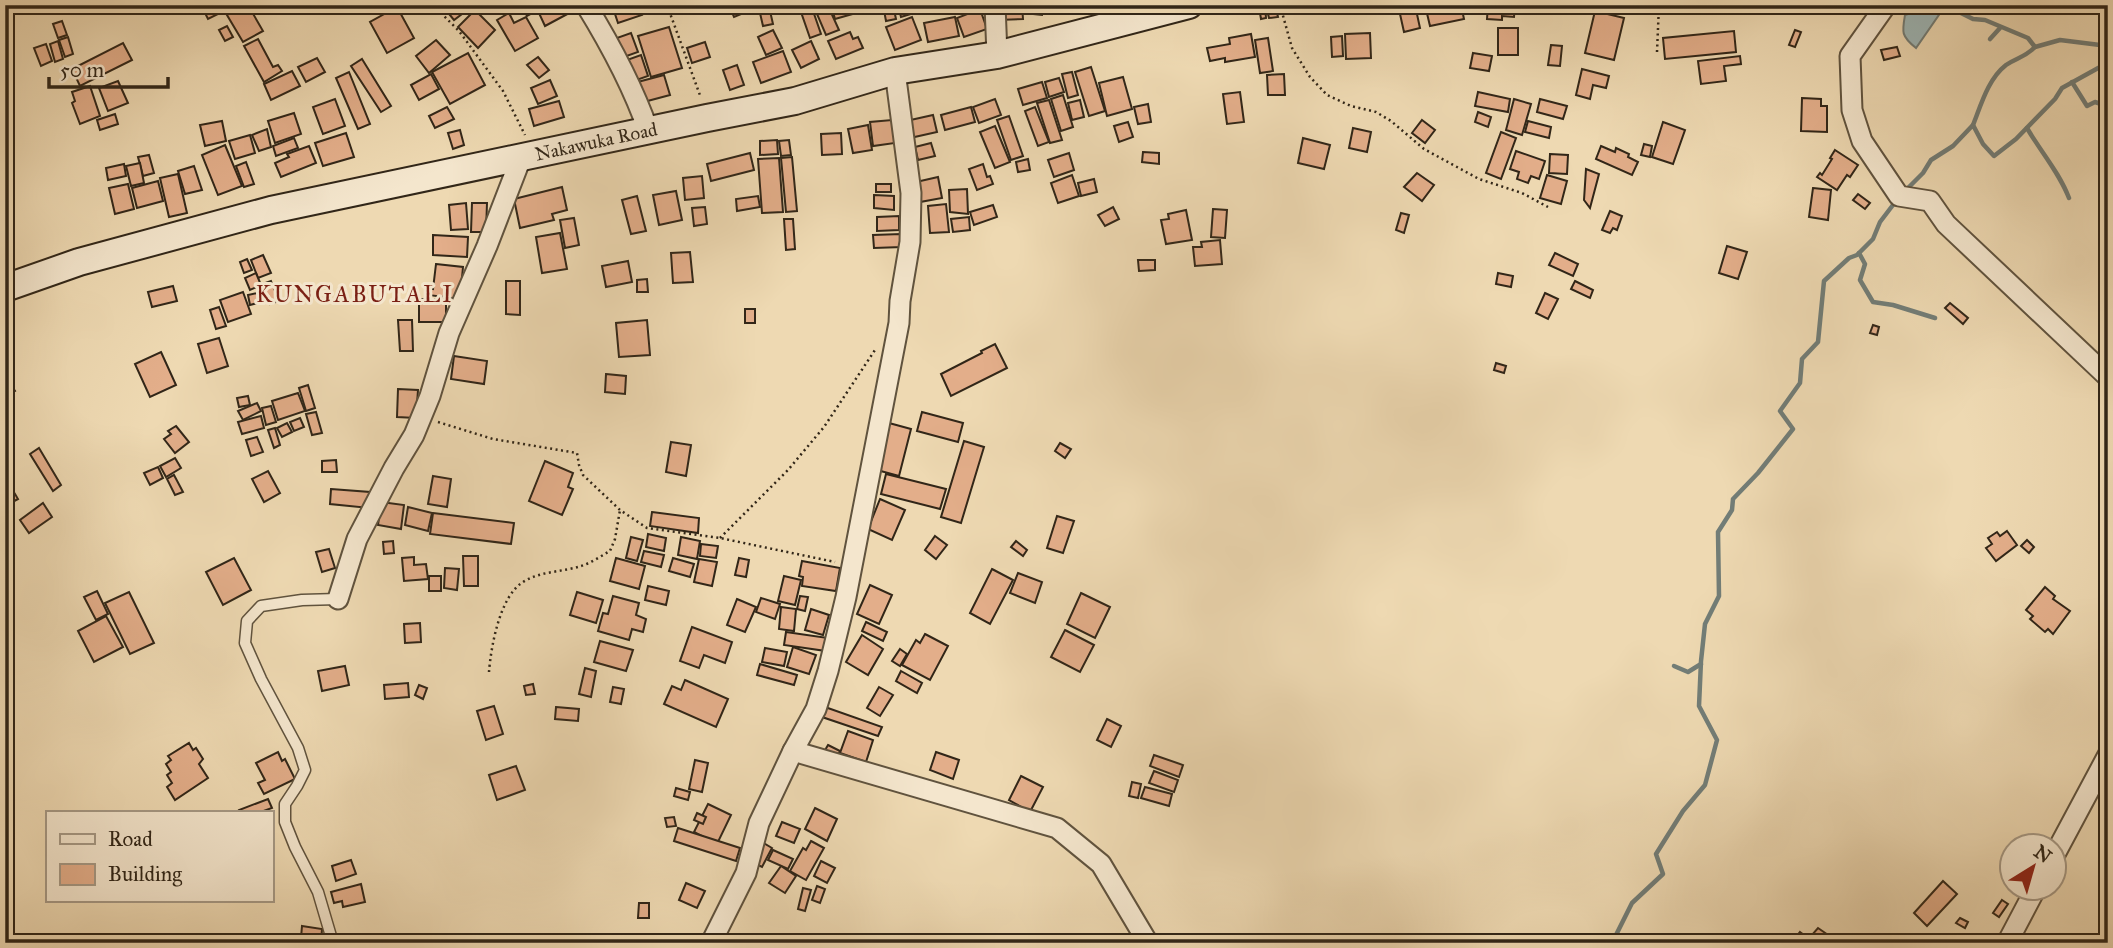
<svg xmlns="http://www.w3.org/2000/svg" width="2113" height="948" viewBox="0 0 2113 948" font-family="'IM FELL Great Primer',serif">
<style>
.water{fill:#9eb7b7;stroke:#727d77;stroke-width:2}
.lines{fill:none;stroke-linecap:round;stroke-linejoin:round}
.stream{stroke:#727d77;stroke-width:4.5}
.building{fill:#e3ae8a;stroke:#312618;stroke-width:2}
.lane-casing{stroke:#60533e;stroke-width:13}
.street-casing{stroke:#60533e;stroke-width:23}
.secondary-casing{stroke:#312618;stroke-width:30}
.path{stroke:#312618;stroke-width:2.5;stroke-dasharray:2 3.5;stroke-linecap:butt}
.lane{stroke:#f4e6cd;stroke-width:10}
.street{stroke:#f4e6cd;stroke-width:19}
.secondary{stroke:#f4e6cd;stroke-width:26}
.labels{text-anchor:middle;stroke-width:6;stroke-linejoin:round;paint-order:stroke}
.street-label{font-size:19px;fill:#312618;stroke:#f4e6cd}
.quarter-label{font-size:23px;letter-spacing:2px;fill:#7a1f14;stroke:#f4e6cd}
</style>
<rect width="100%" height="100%" fill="#eed9b2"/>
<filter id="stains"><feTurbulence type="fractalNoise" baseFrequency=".00286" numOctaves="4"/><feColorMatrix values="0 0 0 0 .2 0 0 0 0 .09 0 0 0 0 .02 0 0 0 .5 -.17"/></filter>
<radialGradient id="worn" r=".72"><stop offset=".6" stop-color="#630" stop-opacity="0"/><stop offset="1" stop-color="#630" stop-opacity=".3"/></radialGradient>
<!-- water -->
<path class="water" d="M1926 5H1944L1943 9 1916 48C1901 36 1902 32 1905 15L1923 9Z"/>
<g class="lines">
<!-- stream -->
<g class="stream">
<path d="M1945 5 1973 19 1985 20 2028 38 2035 47 2060 40 2108 46"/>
<path d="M1990 39 2000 28"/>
<path d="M2072 82 2087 106 2095 102 2101 104 2108 115"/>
<path d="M1973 125C1981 105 1988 79 2006 65 2016 58 2024 58 2035 47"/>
<path d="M2027 128C2041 152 2059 172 2069 198"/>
<path d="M1906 190 1923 173 1931 160 1953 146 1973 125 1983 144 1994 156 2016 139 2055 99 2062 88 2100 67 2108 60"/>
<path d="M1859 253 1865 264 1860 280 1873 302 1893 305 1935 318"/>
<path d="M1674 666 1688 672 1701 664"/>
<path d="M1612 943 1632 903 1663 874 1656 854 1683 811 1705 785 1717 740 1699 706 1701 661 1705 624 1719 596 1718 532 1732 510 1733 499 1758 473 1793 429 1780 411 1800 383 1802 359 1818 342 1824 281 1849 258 1857 255 1873 239 1880 222 1896 201"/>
</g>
</g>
<!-- building -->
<g class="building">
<path d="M201 5H236L208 19Z"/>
<path d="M245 5H248L263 31 243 42 227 15Z"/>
<path d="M451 5H469L470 8 454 20 445 9Z"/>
<path d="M521 5H535L538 10 527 16Z"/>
<path d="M549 5H570L573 11 545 26 538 11Z"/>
<path d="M612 5H638L642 15 618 23Z"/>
<path d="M729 5H748L751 10 734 17Z"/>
<path d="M831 5H853L856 13 835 19Z"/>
<path d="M883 5H893L896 19 886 21Z"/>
<path d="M898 5H915L917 12 901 17Z"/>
<path d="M919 5H938L939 8 921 13Z"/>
<path d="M953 5H980V8L955 14Z"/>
<path d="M997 5H1022L1023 19 998 20Z"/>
<path d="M1025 5H1043L1042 15 1024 13Z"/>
<path d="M1062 5 1063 9 1048 12 1046 6Z"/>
<path d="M1313 5H1336V14H1314Z"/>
<path d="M1398 5H1415L1420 28 1404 32Z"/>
<path d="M1425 5H1461L1464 19 1430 26Z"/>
<path d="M1488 5H1515L1514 17 1502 16V20L1487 19Z"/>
<path d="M1741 5H1750L1751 13H1742Z"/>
<path d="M1265 6 1266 18 1261 19 1259 7Z"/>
<path d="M397 7 414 38 387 53 370 22Z"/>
<path d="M812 8 821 34 810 38 801 12Z"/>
<path d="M829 8 839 30 826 35 817 14Z"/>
<path d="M980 9 987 29 964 37 957 18Z"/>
<path d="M1276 9 1278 17 1269 18 1267 10Z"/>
<path d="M475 10 495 30 478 48 458 27Z"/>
<path d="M770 11 773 24 763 26 760 13Z"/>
<path d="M1595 11 1624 18 1614 60 1585 53Z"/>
<path d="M509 13 514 23 526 17 538 38 515 51 497 20Z"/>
<path d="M912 17 921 40 895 50 886 27Z"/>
<path d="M955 17 959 36 928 42 924 23Z"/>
<path d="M62 21 67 35 58 38 53 24Z"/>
<path d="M227 26 233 37 225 41 219 30Z"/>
<path d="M669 27 682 68 651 77 638 36Z"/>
<rect x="1498" y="28" width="20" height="27"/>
<path d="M773 30 782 48 766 55 758 37Z"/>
<path d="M1795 30 1801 32 1795 47 1789 45Z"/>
<path d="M1734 31 1736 52 1665 59 1663 38Z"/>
<path d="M850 32 853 39 858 37 863 48 836 59 828 41Z"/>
<path d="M631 33 638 52 621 58 614 39Z"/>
<path d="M1370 33 1371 58 1346 59 1345 34Z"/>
<path d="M1251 34 1255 57 1225 62V58L1210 61 1207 48 1230 44 1229 38Z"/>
<path d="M1342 36 1343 56 1332 57 1331 37Z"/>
<path d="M68 37 73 54 65 57 59 40Z"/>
<path d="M1268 38 1273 71 1260 73 1255 40Z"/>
<path d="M258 39 273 67 278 65 282 71 264 82 244 46Z"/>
<path d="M436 40 450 55 429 73 416 56Z"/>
<path d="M58 41 63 59 55 62 50 44Z"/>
<path d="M811 41 819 59 801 68 792 50Z"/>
<path d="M705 42 710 57 692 63 687 48Z"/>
<path d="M123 43 132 60 80 86 72 69Z"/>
<path d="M46 44 52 61 41 66 34 48Z"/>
<path d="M1551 45 1562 46 1560 66 1548 65Z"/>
<path d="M1897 47 1900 56 1884 60 1881 50Z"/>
<path d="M783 51 791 72 761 83 753 62Z"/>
<path d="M468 53 485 85 450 104 432 72Z"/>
<path d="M1473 53 1492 56 1489 71 1470 68Z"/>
<path d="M641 55 648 76 631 82 624 61Z"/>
<path d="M1740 56 1741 64 1724 66 1726 81 1701 84 1698 61Z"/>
<path d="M538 57 549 70 539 78 527 65Z"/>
<path d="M317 58 325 72 306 82 298 67Z"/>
<path d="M362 59 391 106 381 112 351 66Z"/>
<path d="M737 65 744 85 730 90 723 70Z"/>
<path d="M1091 67 1105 111 1089 116 1075 72Z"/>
<path d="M1582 69 1609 76 1606 88 1593 85 1590 99 1576 95Z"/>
<path d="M292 71 300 86 271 100 264 84Z"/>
<path d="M349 72 370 124 358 129 336 78Z"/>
<path d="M1072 72 1078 95 1068 98 1062 74Z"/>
<path d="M431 74 439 89 419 100 411 85Z"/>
<path d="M1284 74 1285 95H1268L1267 75Z"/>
<path d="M664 75 670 95 640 103 634 83Z"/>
<path d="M1123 77 1132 109 1107 116 1099 83Z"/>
<path d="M1059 78 1064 92 1049 97 1045 82Z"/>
<path d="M550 80 557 96 538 104 531 88Z"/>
<path d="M118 81 128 103 108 111 99 88Z"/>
<path d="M1042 82 1047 98 1023 105 1018 89Z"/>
<path d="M90 86 100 116 80 124 72 103 75 101 72 92Z"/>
<path d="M1240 92 1244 122 1227 124 1223 94Z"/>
<path d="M1478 92 1510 99 1508 112 1475 106Z"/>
<path d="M1063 95 1073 127 1061 131 1051 99Z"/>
<path d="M1802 98 1821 99V106H1827V132L1801 131Z"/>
<path d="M335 99 345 126 323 134 313 107Z"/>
<path d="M995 99 1001 115 979 123 973 107Z"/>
<path d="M1514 99 1531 104 1522 135 1506 130Z"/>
<path d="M1540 99 1567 106 1563 119 1537 112Z"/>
<path d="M1049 100 1062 140 1050 143 1037 103Z"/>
<path d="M1080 100 1084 117 1072 120 1068 103Z"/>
<path d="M559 101 564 117 534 126 529 109Z"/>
<path d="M1148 104 1151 122 1138 124 1134 107Z"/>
<path d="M447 107 454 119 435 128 429 116Z"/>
<path d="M971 107 975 122 945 130 941 115Z"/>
<path d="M1035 107 1049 142 1038 146 1025 111Z"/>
<path d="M1478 112 1491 117 1488 127 1475 122Z"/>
<path d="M294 113 301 134 275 143 268 121Z"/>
<path d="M115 114 118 124 100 130 97 120Z"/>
<path d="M933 115 937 132 910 138 906 121Z"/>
<path d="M1009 116 1023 156 1011 160 997 120Z"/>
<path d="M892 120 895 143 873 146 870 122Z"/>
<path d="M1422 120 1435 130 1425 143 1412 133Z"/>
<path d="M222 121 226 141 205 146 200 125Z"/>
<path d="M1528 121 1551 127 1549 138 1525 132Z"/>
<path d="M1128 122 1133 137 1119 142 1114 126Z"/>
<path d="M1663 122 1685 130 1673 164 1652 157Z"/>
<path d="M868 125 872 150 853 153 848 129Z"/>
<path d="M995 126 1010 162 995 168 980 132Z"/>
<path d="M1353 128 1371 132 1367 152 1349 148Z"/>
<path d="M267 129 271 147 259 151 252 135Z"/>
<path d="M460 130 464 145 453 149 448 133Z"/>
<path d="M1501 132 1516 138 1501 179 1486 173Z"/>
<path d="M346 133 354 157 323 166 315 143Z"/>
<path d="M841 133 842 154 822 155 821 134Z"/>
<path d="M250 135 255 153 235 159 229 141Z"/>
<path d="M294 138 298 148 276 156 273 146Z"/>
<path d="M1303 138 1330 145 1324 169 1298 163Z"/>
<path d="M777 140 778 154 760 155V141Z"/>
<path d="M789 140 791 155 781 156 779 141Z"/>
<path d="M931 143 935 156 918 160 915 147Z"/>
<path d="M1644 144 1652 146 1650 157 1641 155Z"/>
<path d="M225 145 242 186 218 195 202 155Z"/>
<path d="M309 146 316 163 281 177 275 163 289 157 287 154Z"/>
<path d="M1601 146 1615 152 1616 148 1629 154 1628 157 1638 162 1632 175 1596 159Z"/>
<path d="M1835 150 1858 165 1850 177 1847 175 1837 190 1817 177 1820 173 1822 175 1832 159 1830 158Z"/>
<path d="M1516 151 1545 161 1539 179 1531 176 1528 183 1517 179 1519 172 1510 169Z"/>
<path d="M1143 152 1159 153V164L1142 162Z"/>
<path d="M750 153 754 170 711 181 707 164Z"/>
<path d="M1069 153 1074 170 1054 177 1048 160Z"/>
<path d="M1550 154 1568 155 1567 174 1549 173Z"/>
<path d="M149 155 154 173 143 176 138 157Z"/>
<path d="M792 157 797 211 786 212 781 158Z"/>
<path d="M779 158 783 212 762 213 758 159Z"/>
<path d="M1028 159 1030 170 1018 172 1016 162Z"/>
<path d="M246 162 254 184 244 187 236 166Z"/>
<path d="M140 163 144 183 131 186 126 166Z"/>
<path d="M124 164 126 176 108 180 106 168Z"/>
<path d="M983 164 987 177 990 176 993 184 977 190 969 169Z"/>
<path d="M194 166 202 190 185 194 178 171Z"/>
<path d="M1586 169 1599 174 1590 208 1584 200Z"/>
<path d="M1417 173 1434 185 1422 201 1404 187Z"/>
<path d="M178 174 187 213 169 217 160 178Z"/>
<path d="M1072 175 1079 196 1058 203 1051 183Z"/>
<path d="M1547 175 1567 181 1561 204 1540 198Z"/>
<path d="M702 176 704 198 685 200 683 178Z"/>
<path d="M938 177 942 198 920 202 916 182Z"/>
<path d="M1094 179 1097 192 1081 196 1078 183Z"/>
<path d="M158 181 163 201 137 208 132 188Z"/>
<path d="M128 184 134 209 115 214 109 188Z"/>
<rect x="876" y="184" width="15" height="8"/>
<path d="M562 187 567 210 552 214 554 220 520 228 514 199Z"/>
<path d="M1813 188 1831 190 1828 220 1809 217Z"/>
<path d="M967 189 968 214 950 212 949 190Z"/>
<path d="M676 191 682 220 659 225 653 195Z"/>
<path d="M1858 194 1870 203 1865 209 1853 200Z"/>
<path d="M874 195 894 196V210L874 208Z"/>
<path d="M637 196 646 231 631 234 622 200Z"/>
<path d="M758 196 760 207 737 211 736 199Z"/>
<path d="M466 203 468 229 451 230 449 205Z"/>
<path d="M472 203H487L486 232H471Z"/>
<path d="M946 204 949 232 930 233 928 206Z"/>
<path d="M993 205 997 217 974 225 970 212Z"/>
<path d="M705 207 707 224 694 226 692 208Z"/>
<path d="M1113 207 1119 219 1105 226 1098 215Z"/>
<path d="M1213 209 1227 210 1225 238 1211 237Z"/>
<path d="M1186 210 1192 240 1166 244 1161 220 1169 219 1168 214Z"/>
<path d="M1610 211 1622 216 1617 230 1613 228 1610 233 1602 230Z"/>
<path d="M1401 213 1409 215 1404 233 1396 230Z"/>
<path d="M899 216V230L877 231V217Z"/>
<path d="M969 217 970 230 953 232 951 219Z"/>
<path d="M574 218 579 245 565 248 560 220Z"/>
<path d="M784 219H793L795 249 786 250Z"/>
<path d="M560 233 567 269 542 273 536 237Z"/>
<path d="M901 234 902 247 874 248 873 235Z"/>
<path d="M433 235 468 237 467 257 433 255Z"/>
<path d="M1220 240 1222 264 1195 266 1193 247H1202L1201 242Z"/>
<path d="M1727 246 1747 252 1738 279 1719 273Z"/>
<path d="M690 252 693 282 673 283 671 253Z"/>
<path d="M1555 253 1578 264 1573 276 1549 265Z"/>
<path d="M263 255 271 273 258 278 251 260Z"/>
<path d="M247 259 252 270 244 273 240 262Z"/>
<path d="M1138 260H1155V270L1139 271Z"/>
<path d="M628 261 632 282 606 287 602 266Z"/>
<path d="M436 264 463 267 460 299 428 295 429 288 433 289Z"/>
<path d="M256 273 261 285 250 290 245 278Z"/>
<path d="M1498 273 1513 276 1511 287 1496 284Z"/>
<path d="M647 279 648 292H637V280Z"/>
<path d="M271 281 279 301 270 304 262 284Z"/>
<path d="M506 281H520V315L506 314Z"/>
<path d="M1575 281 1593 290 1590 298 1571 289Z"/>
<path d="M173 286 177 301 152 307 148 292Z"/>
<path d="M243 292 251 314 228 322 220 300Z"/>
<path d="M262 292 265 301 250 305 248 295Z"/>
<path d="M1545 293 1558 299 1548 319 1536 313Z"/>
<rect x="419" y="299" width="27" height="23"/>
<path d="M1950 303 1968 318 1963 324 1945 308Z"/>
<path d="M219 307 226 326 216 329 210 310Z"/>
<rect x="745" y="309" width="10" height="14"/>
<path d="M398 320H412L413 351H400Z"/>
<path d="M647 320 650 355 619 357 616 323Z"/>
<path d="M1873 325 1879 327 1877 335 1870 333Z"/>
<path d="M219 338 228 366 207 373 198 344Z"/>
<path d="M995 344 1007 368 951 396 941 374 982 353 981 351Z"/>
<path d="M161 352 176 385 150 397 135 364Z"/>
<path d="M454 356 487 361 484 384 451 379Z"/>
<path d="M1496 363 1506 366 1504 373 1494 370Z"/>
<path d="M606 374 626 376 625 394 605 392Z"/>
<path d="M7 379 15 391 5 397V380Z"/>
<path d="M308 385 315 408 306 411 299 388Z"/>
<path d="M398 389 418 390 416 418 397 417Z"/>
<path d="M298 393 305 411 278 420 272 401Z"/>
<path d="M248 396 250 405 239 407 237 398Z"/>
<path d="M257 403 261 411 243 420 238 411Z"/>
<path d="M271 406 276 422 266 425 262 408Z"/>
<path d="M316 412 322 433 312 435 306 414Z"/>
<path d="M922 412 963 423 958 442 917 431Z"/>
<path d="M261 416 264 428 242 434 238 422Z"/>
<path d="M300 418 304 427 294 431 290 422Z"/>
<path d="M287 423 292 432 282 437 277 428Z"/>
<path d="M889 423 911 429 899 476 877 470Z"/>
<path d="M176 426 189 442 175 453 164 439 171 434 168 431Z"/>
<path d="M275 428 280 445 274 448 268 430Z"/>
<path d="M257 437 263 452 251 456 246 440Z"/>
<path d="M964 441 984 447 961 523 941 517Z"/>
<path d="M671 442 691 445 686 476 666 472Z"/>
<path d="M1060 443 1071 449 1065 458 1055 451Z"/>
<path d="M39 448 61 485 53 491 30 454Z"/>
<path d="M175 458 181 468 166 477 160 466Z"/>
<path d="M336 460 337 472H322V461Z"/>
<path d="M545 461 573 473 568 487 573 489 562 515 529 501Z"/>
<path d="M158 467 163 478 150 485 144 473Z"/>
<path d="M268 471 280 493 264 502 252 479Z"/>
<path d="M886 474 946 489 940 509 881 494Z"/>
<path d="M174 475 183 492 175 495 167 479Z"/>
<path d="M433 476 451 479 447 507 428 504Z"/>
<path d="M5 477 18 499 5 506Z"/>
<path d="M331 489 370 492 369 508 330 504Z"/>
<path d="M880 499 905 510 892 540 868 529Z"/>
<path d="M381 502 404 505 401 529 378 525Z"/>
<path d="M43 503 52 517 29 533 20 520Z"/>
<path d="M408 507 432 513 428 531 405 525Z"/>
<path d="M652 512 699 518 698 533 650 526Z"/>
<path d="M433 513 514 523 511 544 430 534Z"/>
<path d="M1057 516 1074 521 1063 553 1047 548Z"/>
<path d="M2007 531 2017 545 1996 561 1986 548 1992 544 1988 538 1997 532 2000 536Z"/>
<path d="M648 534 666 538 664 551 646 547Z"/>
<path d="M935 536 947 545 936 559 925 550Z"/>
<path d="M631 537 643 540 637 561 626 558Z"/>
<path d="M681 537 700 541 697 559 678 555Z"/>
<path d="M2027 540 2034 547 2029 553 2021 546Z"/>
<path d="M393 541 394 553 384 554 383 542Z"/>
<path d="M1016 541 1027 550 1023 556 1011 547Z"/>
<path d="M701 544 718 546 716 558 700 556Z"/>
<path d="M329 549 335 568 322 572 316 552Z"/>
<path d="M644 551 664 555 661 567 641 562Z"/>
<path d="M463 556H478V586H464Z"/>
<path d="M414 557V565L426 564 428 579 404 581 402 558Z"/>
<path d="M234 558 251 590 223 605 206 572Z"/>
<path d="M616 558 645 566 639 589 610 581Z"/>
<path d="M673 558 694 564 690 577 669 571Z"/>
<path d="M739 558 749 560 746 577 735 575Z"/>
<path d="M699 559 717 562 712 586 694 582Z"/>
<path d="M802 561 840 568 836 591 802 586 803 577 799 576Z"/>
<path d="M445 568 459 569 457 590 444 588Z"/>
<path d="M992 569 1013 580 990 624 970 613Z"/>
<path d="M1018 573 1042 582 1035 603 1010 593Z"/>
<rect x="429" y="576" width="12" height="15"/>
<path d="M784 576 801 580 795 605 778 601Z"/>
<path d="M870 585 892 595 879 624 857 614Z"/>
<path d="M648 586 669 591 666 605 645 600Z"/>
<path d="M2045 587 2055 596 2053 599 2070 611 2053 634 2048 629 2045 632 2030 619 2033 616 2026 610Z"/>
<path d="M97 591 108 614 96 620 84 597Z"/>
<path d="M129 592 154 643 130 654 105 603Z"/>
<path d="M577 592 603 600 596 623 570 615Z"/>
<path d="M1081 593 1110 607 1095 638 1067 624Z"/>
<path d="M613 596 639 603 636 615 646 619 643 632 632 629 629 640 598 631 603 613 608 614Z"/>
<path d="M800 596 808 597 805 611 797 609Z"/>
<path d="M761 598 780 604 775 619 756 612Z"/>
<path d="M737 599 756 607 745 632 727 625Z"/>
<path d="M781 607 796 609 794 631 779 629Z"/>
<path d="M811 609 829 615 823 635 805 630Z"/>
<path d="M106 616 123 647 94 662 78 631Z"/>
<path d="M866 622 887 632 883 641 862 631Z"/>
<path d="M420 623 421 642 405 643 404 624Z"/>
<path d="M692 627 732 642 725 663 704 655 699 668 680 661Z"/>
<path d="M1065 630 1094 645 1080 672 1051 657Z"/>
<path d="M786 632 828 638 826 651 784 645Z"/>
<path d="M925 634 948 646 930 680 902 665 916 640 920 643Z"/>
<path d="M862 635 883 649 868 675 846 662Z"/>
<path d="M600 641 633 650 626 671 594 662Z"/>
<path d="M793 647 816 655 809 674 787 667Z"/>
<path d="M765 648 787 652 784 666 762 662Z"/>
<path d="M900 649 907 654 900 666 892 661Z"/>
<path d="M760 664 797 675 794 685 757 675Z"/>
<path d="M345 666 349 685 322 691 318 671Z"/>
<path d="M585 668 596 671 591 697 579 694Z"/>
<path d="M901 671 922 683 917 693 896 681Z"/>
<path d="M685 680 728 699 716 727 664 704 672 686 681 690Z"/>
<path d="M408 683 409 697 385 699 384 685Z"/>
<path d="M533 684 535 694 526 695 524 686Z"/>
<path d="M419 685 427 688 423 699 415 695Z"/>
<path d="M613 687 624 689 621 704 610 702Z"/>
<path d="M879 687 893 695 880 716 867 708Z"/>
<path d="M494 706 503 734 486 740 477 711Z"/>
<path d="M556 707 579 709 578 721 555 719Z"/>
<path d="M825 707 882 727 878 736 822 717Z"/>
<path d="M1107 719 1121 726 1111 747 1097 740Z"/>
<path d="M848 731 873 740 866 762 840 753Z"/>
<path d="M189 743 193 750 196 748 203 759 199 764 208 778 175 800 167 787 172 783 167 775 171 772 166 764 171 760 168 756Z"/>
<path d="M828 745 840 751 836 759 824 752Z"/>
<path d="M278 752 282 761 285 759 295 779 264 794 258 783 265 780 256 763Z"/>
<path d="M936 752 959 760 953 779 930 770Z"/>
<path d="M1154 755 1183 765 1179 777 1150 766Z"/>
<path d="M695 760 708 763 702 792 689 789Z"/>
<path d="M516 766 525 790 497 800 489 775Z"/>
<path d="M1154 771 1178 780 1174 792 1149 783Z"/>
<path d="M1021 776 1043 787 1030 812 1009 800Z"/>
<path d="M1132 782 1141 784 1138 798 1129 796Z"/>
<path d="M1145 787 1172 794 1169 806 1141 798Z"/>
<path d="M676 788 690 792 688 800 674 796Z"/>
<path d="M268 799 272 808 258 813H240L239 810Z"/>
<path d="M708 804 731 815 717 844 694 832Z"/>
<path d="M815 808 837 819 827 841 805 829Z"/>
<path d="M697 813 706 817 703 824 694 820Z"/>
<path d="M674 817 676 826 667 827 665 818Z"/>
<path d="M782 822 800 829 794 843 776 836Z"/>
<path d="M678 828 740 848 736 861 674 841Z"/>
<path d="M811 841 824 848 806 880 790 871 803 848 806 850Z"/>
<path d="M762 842 772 848 762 867 752 862Z"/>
<path d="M773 850 793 859 788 869 768 860Z"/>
<path d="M351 860 356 874 336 881 332 866Z"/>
<path d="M821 861 835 868 827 883 814 876Z"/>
<path d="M781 866 796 876 785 893 769 883Z"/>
<path d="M1943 881 1957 894 1927 926 1914 913Z"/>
<path d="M686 883 705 891 697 908 679 900Z"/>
<path d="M361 884 365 902 343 907 342 901 334 903 331 892Z"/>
<path d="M817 886 825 889 820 903 812 900Z"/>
<path d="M803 888 811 890 805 911 798 909Z"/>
<path d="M2002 900 2008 904 1999 917 1993 913Z"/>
<path d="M639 903H649V918H638Z"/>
<path d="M1960 918 1968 922 1965 928 1956 923Z"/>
<path d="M302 926 322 929 321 943H291L292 936 301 938Z"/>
<path d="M1818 928 1831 937 1827 943H1820L1811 936Z"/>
<path d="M1800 932 1808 938 1804 943H1796L1793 941Z"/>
</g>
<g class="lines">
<!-- lane casing -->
<g class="lane-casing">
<path id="lane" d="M333 943 318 892 295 847 285 822V804L297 786 305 770 298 748 261 679 245 643 247 621 261 606 302 600 338 599"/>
</g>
<!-- street casing -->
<g class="street-casing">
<g id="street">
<path d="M586 5C610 44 633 87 648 130"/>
<path d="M995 5 997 55"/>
<path d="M1886 5 1850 56 1852 110 1862 141 1899 196 1930 201 1946 224 2108 377"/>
<path d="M338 599 357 539 394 468 414 435 430 396 449 333 487 246 521 158"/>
<path d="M793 751 1057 828 1101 864 1148 943"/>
<path d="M2054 856 2108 755"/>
<path d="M711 943 746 873 759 823 793 751 816 709 828 671 846 597 899 323 900 301 910 242 911 193 895 71"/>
<path d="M2007 943 2036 888"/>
</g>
</g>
<!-- secondary casing -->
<g class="secondary-casing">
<path id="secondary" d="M5 288 79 262 271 210 707 118 795 101 895 71 997 55 1189 5"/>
</g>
<!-- path -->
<g class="path">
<path d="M433 5 459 31 503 91 525 135"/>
<path d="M667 5 701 98"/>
<path d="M1280 5 1292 48 1310 77 1327 95 1351 106 1376 112 1391 121 1424 149 1479 179 1522 193 1548 207"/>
<path d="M1657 52 1659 5"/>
<path d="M438 422 493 439 577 453 579 465 583 475 620 510 647 528 720 538 835 562"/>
<path d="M720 538 788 470 824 427 875 350"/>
<path d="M489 672C491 646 500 596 523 582 540 571 563 572 581 566 591 563 601 556 610 551L615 539 620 510"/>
</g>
<!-- lane -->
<use href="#lane" class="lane"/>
<!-- street -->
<use href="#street" class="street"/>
<!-- secondary -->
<use href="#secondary" class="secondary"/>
</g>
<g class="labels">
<!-- street labels -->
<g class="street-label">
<text transform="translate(596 141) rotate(-12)" y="7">Nakawuka Road</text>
</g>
<!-- quarter labels -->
<g class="quarter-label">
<text x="355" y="302">KUNGABUTALI</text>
</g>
</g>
<!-- margin -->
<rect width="2113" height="948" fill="none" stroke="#eed9b2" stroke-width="28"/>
<rect x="7" y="7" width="2099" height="934" fill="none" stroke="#312618" stroke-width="3.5"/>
<rect x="14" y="14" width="2085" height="920" fill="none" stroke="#312618" stroke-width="2"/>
<!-- legend -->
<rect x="46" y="811" width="228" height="91" fill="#f4e6cd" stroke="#a69985" stroke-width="2"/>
<rect x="60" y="834" width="35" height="10" fill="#f4e6cd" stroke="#a69985" stroke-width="2"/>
<text x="108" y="846" font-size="21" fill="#312618">Road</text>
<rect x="60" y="864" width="35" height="21" fill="#e3ae8a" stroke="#a69985" stroke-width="2"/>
<text x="108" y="881" font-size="21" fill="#312618">Building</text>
<!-- north arrow -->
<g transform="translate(2033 867) rotate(37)"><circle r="33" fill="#f4e6cd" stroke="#a69985" stroke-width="2"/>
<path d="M0-5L12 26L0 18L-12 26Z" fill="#8f2418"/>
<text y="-10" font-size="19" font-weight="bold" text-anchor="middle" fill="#312618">N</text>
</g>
<!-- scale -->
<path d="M49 77v10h119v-10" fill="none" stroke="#312618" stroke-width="3.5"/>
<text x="60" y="77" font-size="21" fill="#312618" stroke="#f4e6cd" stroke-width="5" paint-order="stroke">50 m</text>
<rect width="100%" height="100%" filter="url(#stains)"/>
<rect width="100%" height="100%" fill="url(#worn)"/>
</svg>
